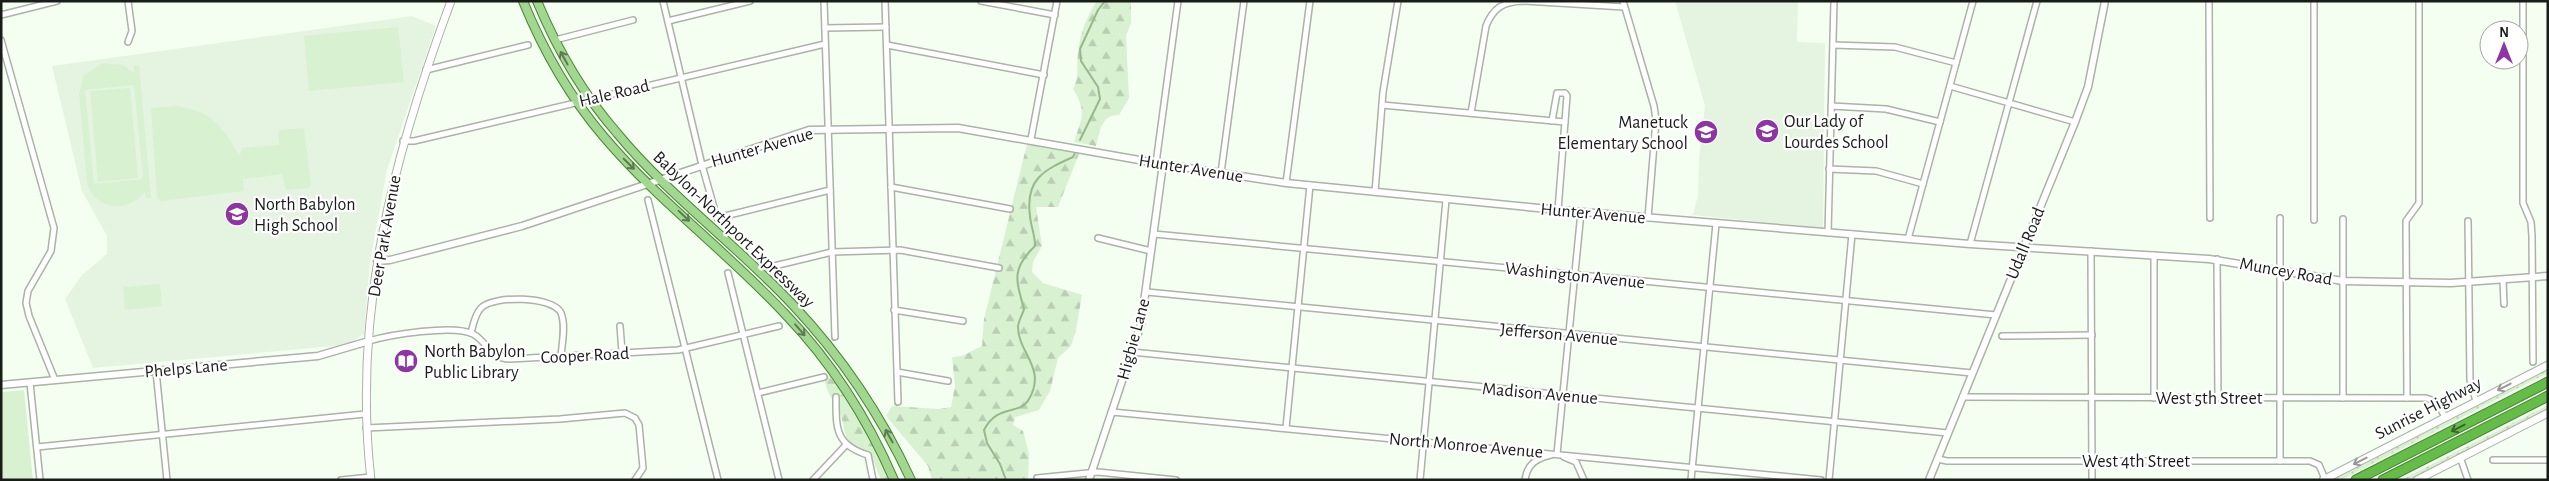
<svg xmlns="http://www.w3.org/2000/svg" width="2549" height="481" viewBox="0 0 2549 481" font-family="'Alegreya Sans',sans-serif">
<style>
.built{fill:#e5f4e0}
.grass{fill:url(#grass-dots)}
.forest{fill:url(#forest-firs)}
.park{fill:#d8f1d1;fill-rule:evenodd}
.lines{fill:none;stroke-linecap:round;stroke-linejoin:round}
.stream{stroke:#96b98c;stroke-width:2}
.minor-casing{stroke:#a9b3a6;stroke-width:8}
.tertiary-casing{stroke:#a9b3a6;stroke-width:9}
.secondary-casing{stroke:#a9b3a6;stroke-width:9}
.primary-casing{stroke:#4a8536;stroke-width:10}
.motorway-casing{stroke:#4a8536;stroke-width:11}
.minor{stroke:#fff;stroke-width:5}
.tertiary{stroke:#fff;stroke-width:6}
.secondary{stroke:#fff;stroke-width:7}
.primary{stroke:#a2d790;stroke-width:8}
.motorway{stroke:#64bd46;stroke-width:9}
.oneway{stroke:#5e7a54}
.oneway2{stroke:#989997}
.oneway3{stroke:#3b652d}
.labels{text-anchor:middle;stroke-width:4.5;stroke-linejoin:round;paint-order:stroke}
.street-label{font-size:18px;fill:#191d18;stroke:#fff}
.poi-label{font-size:18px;fill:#191d18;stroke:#fff;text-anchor:start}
</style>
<defs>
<pattern id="grass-dots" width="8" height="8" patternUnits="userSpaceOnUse" patternTransform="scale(1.25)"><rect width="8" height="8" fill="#d8f1d1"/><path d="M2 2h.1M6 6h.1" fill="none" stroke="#b9ceb3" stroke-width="1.8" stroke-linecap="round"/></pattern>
<pattern id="forest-firs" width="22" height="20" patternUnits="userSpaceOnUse" patternTransform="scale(1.25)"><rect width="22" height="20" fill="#d8f1d1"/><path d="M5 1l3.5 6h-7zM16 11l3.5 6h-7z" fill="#b9ceb3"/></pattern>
</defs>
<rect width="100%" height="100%" fill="#f4fff1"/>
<!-- built -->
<g class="built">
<path d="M1675 1H1798L1797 42 1825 43 1823 228 1693 215 1698 195 1699 158 1705 106Z"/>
<path d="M412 16 436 26 387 170 370 261 364 334 346 345 93 368 65 299 82 275 107 254V236L82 191 52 66Z"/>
</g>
<!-- grass -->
<g class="grass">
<path d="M2548 369V373L2341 480H2332Z"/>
<path d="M2548 405V409L2410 480H2401Z"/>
</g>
<!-- forest -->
<g class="forest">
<path d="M1097 1H1131V23L1126 36 1129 98 1119 115C1101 114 1100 132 1096 146L1074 142C1082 118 1087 111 1073 89 1080 77 1076 66 1078 53 1080 33 1086 18 1097 1Z"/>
<path d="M1027 144 1079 154 1058 207H1036L1042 246 1033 262 1032 272 1043 283 1082 295 1076 330 1071 346 1058 358 1050 391 1039 410 1015 417 1013 425 1023 431 1029 454 1028 480H932L928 466 886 416 892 406 939 409 951 407 955 386 952 357 962 356 982 346 984 319Z"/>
<path d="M824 372C843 385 879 457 890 480H881L871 456C865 449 855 449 849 441 843 433 844 421 839 411 831 395 825 392 824 372Z"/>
</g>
<!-- park -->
<g class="park">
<path d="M398 27 404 82 309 91 304 36Z"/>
<path d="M103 63 123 65 134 73V66L139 65 151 198H146L145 192C128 213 95 211 87 182L79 93 84 75ZM134 85 143 179 94 184 85 90Z"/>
<path d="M130 88 138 178 98 182 90 91Z"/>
<path d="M177 106C214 112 222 127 240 156L242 148 279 145 278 132 281 130 304 128 311 185 309 188 286 190 282 174 245 179 243 177 244 191 161 201 157 198 151 108Z"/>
<path d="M160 284 162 306 125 310 123 287Z"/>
<path d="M24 390 33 480H1V392Z"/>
</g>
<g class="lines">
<!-- stream -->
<g class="stream">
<path d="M1080 140 1100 99 1098 87 1081 61 1080 49 1098 10 1105 1"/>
<path d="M1 214V219"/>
<path d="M1006 480 1000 464 987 443 984 430C998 403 1020 416 1029 399 1047 368 1018 353 1018 327 1018 321 1023 314 1024 309 1016 280 1011 269 1035 246 1035 235 1031 227 1030 216 1025 179 1044 170 1073 157L1075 153"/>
</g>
<!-- minor casing -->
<g class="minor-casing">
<g id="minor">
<path d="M663 1 702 165 717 218 830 190"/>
<path d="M824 1 835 337"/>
<path d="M885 1 898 402"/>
<path d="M981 1 1055 15"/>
<path d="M1623 1 1654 106 1656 120 1648 218"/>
<path d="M2209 1 2210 218"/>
<path d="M2314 1V220"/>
<path d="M2523 1V203L2531 222 2532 236 2533 362"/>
<path d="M1 15 57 1"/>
<path d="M668 21 750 1"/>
<path d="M825 28 886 27"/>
<path d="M1 40 54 228 51 251 28 291 26 303 29 316 55 380"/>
<path d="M555 40 633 20"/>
<path d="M128 42 132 31 128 1"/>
<path d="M887 45 1044 75"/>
<path d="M1833 45 1895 47 1956 63"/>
<path d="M426 70 528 45"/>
<path d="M1950 86 2075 122"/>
<path d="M1382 105 1565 122"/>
<path d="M1831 106 1886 109 1940 122"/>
<path d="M1471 113 1486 26C1493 8 1503 2 1522 1L1624 7"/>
<path d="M1552 121 1557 93H1565L1567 96 1558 210"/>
<path d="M1031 139 1057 1"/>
<path d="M403 141H414L825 44"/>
<path d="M1156 163 1178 1"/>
<path d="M1829 169 1876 171 1923 184"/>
<path d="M1221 173 1244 1"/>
<path d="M1286 183 1310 1"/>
<path d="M891 187 1010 209"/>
<path d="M1375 192 1383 92 1398 1"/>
<path d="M648 200 718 480"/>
<path d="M2468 221 2470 380 2476 401"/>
<path d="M1828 233 1834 1"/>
<path d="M1154 234 1996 315"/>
<path d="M1098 238 1151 251"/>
<path d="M1908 239 1973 1"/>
<path d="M1970 244 2037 1"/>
<path d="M2091 251 2092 480"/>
<path d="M2217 259 2218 398"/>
<path d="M770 267 832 252 900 250 999 268"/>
<path d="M728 273 779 480"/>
<path d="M2503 280 2504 304"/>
<path d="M1147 292 1972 373"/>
<path d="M894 310 963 321"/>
<path d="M620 326 622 352"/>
<path d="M471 333C473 325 475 314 481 308 494 295 553 296 561 313 566 325 562 344 561 356"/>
<path d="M2002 336 2092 335"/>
<path d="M369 341C389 335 454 324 473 334 488 342 489 359 510 359L678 350 779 326"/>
<path d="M1132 352 1948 433"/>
<path d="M156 371 167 480"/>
<path d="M897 372 948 381"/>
<path d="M30 383 40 480"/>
<path d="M758 393 824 377"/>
<path d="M836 397C836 428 835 445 868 455L873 480"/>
<path d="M1963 397 2426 398 2437 402 2445 417"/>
<path d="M2154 398V255"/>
<path d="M2343 398V219"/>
<path d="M2407 398 2406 221 2419 203V1"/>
<path d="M1112 412 1821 480"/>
<path d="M366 428 560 419 625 413 635 418 639 425 643 468 635 480"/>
<path d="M1286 428 1310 185"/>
<path d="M37 447 365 414"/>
<path d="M1557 454 1581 212"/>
<path d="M1564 457 1576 462 1584 480"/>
<path d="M2460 457 2468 480"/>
<path d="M1938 459 1947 461H2310L2319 465 2325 479"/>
<path d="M2493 460H2548"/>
<path d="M2280 461V218"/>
<path d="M1037 478 1098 472 1176 480"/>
<path d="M341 480 371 477"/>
<path d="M813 480 846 445"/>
<path d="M1420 480 1446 200"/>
<path d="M1525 480C1527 464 1537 458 1551 455"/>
<path d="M1691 480 1716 224"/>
<path d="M1829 480 1852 234"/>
</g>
</g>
<!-- tertiary casing -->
<g class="tertiary-casing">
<g id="tertiary">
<path d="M377 261 390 260 522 226 809 130 958 128 1156 163 1286 183 1558 210 1970 244 2209 259 2343 281 2451 283 2548 276"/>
<path d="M1 385 318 356 369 341"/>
<path d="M1089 480 1141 324 1163 164"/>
<path d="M1929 480 2075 122 2088 87 2105 1"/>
</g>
</g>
<!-- secondary casing -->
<g class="secondary-casing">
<g id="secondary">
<path d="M371 480C352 312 393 157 451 1"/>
<path d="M2323 480 2548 365"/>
<path d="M2417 480 2548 413"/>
</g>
</g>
<!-- primary casing -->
<g class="primary-casing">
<g id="primary">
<path d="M523 1C543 50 569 96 604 137 659 202 729 253 787 316 832 363 868 420 894 480"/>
<path d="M537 1C557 49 583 94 617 133 669 196 737 245 793 305 842 357 881 415 911 480"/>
</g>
</g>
<!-- motorway casing -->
<g class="motorway-casing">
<g id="motorway">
<path d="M2356 480 2548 382"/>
<path d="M2383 480 2548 396"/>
</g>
</g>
<!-- minor -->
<use href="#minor" class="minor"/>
<!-- tertiary -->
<use href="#tertiary" class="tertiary"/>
<!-- secondary -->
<use href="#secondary" class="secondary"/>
<!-- primary -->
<use href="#primary" class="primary"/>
<!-- motorway -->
<use href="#motorway" class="motorway"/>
</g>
<!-- one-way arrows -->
<defs><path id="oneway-shaft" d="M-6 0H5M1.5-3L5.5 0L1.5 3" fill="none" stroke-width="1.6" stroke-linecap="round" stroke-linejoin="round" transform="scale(1.25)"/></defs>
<g class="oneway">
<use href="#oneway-shaft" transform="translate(564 58) rotate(-119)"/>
<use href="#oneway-shaft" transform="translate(629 164) rotate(45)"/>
<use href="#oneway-shaft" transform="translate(684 216) rotate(43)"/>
<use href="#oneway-shaft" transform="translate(800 330) rotate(49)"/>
<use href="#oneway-shaft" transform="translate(889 436) rotate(-119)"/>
</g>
<g class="oneway2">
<use href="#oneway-shaft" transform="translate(2504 387) rotate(153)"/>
<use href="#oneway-shaft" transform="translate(2360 461) rotate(153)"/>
</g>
<use class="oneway3" href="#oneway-shaft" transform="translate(2458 428) rotate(153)"/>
<!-- icons -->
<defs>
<g id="school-disc" transform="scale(1.25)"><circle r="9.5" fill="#8d36a3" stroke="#fff"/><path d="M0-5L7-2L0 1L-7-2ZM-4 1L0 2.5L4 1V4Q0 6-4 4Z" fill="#fff"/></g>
<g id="library-disc" transform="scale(1.25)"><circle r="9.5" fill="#8d36a3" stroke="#fff"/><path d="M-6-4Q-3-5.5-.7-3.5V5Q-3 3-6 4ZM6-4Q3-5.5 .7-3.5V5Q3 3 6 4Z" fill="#fff"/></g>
</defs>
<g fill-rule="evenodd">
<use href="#school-disc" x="1767" y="131"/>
<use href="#school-disc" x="1706" y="132"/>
<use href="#school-disc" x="237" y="214"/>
<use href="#library-disc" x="406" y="361"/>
</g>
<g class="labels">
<!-- street labels -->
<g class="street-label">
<text transform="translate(614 93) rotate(-13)" y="6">Hale Road</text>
<text transform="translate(762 147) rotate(-16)" y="6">Hunter Avenue</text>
<text transform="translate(1191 168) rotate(9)" y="6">Hunter Avenue</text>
<text transform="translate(1593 213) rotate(5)" y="6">Hunter Avenue</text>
<text transform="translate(734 229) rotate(44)" y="6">Babylon-Northport Expressway</text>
<text transform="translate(384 236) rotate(-80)" y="6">Deer Park Avenue</text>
<text transform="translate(2025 243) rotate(-68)" y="6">Udall Road</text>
<text transform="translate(2286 271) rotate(10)" y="6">Muncey Road</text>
<text transform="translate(1575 275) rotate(6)" y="6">Washington Avenue</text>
<text transform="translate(1559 334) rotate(5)" y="6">Jefferson Avenue</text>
<text transform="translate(1133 339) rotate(-75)" y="6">Higbie Lane</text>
<text transform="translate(585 355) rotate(-3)" y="6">Cooper Road</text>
<text transform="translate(186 368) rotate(-5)" y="6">Phelps Lane</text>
<text transform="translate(1540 393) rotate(5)" y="6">Madison Avenue</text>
<text x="2209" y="404">West 5th Street</text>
<text transform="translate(2428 408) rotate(-27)" y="6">Sunrise Highway</text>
<text transform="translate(1466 445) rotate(5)" y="6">North Monroe Avenue</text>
<text x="2136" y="467">West 4th Street</text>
</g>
<!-- poi labels -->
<g class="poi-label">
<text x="1784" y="127">Our Lady of<tspan x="1784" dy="21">Lourdes School</tspan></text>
<text x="1688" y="128" text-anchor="end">Manetuck<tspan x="1688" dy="21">Elementary School</tspan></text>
<text x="254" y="210">North Babylon<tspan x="254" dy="21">High School</tspan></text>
<text x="424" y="357">North Babylon<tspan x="424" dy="21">Public Library</tspan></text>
</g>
</g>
<!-- border -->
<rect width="2549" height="481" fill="none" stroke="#191d18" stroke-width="5"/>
<!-- north arrow -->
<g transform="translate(2504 45)"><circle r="24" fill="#ffffff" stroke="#a3a5a3"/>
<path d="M0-4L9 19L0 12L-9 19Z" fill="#8d36a3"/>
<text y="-8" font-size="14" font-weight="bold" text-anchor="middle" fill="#191d18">N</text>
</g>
</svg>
